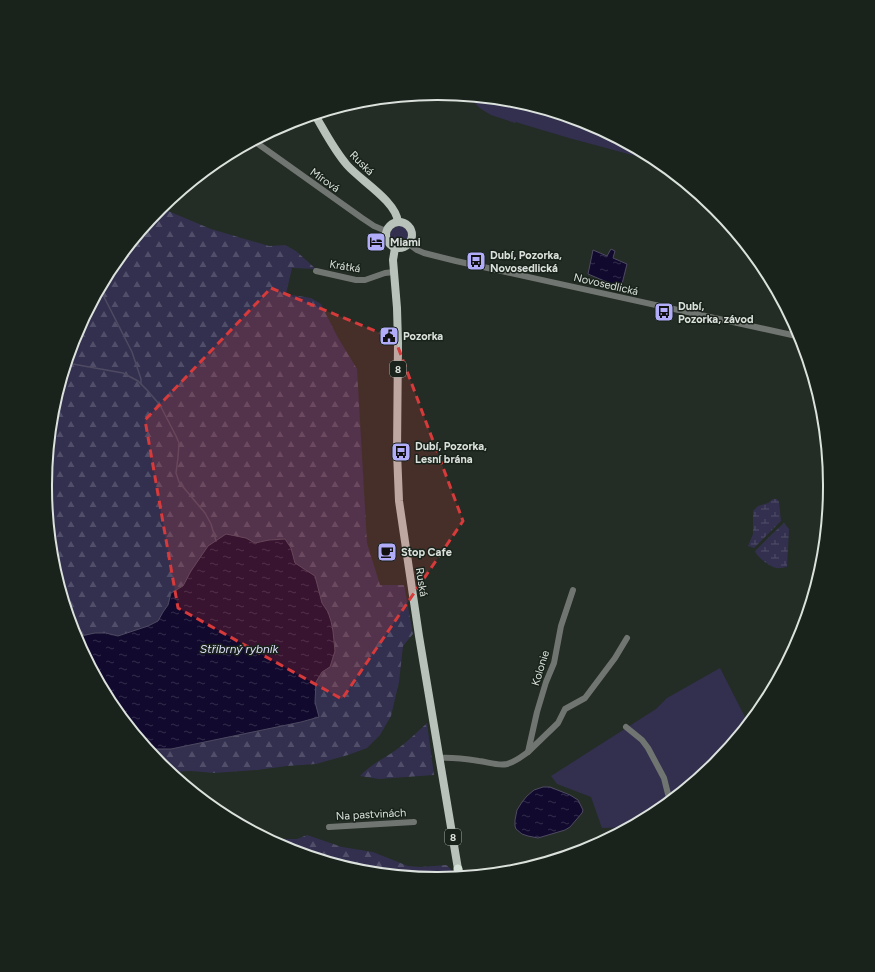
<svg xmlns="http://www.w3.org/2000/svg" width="875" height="972" viewBox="0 0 875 972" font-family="Figtree,sans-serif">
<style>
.green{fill:#33304f}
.forest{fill:url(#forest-firs)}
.wetland{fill:url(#wetland-marsh)}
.water{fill:url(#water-ripples);stroke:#4e4a62}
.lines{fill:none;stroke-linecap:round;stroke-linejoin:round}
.stream{stroke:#4e4a62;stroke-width:1.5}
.minor{stroke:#717571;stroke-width:6}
.major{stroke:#b8c2ba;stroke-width:8}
.highway{stroke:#d4e0d6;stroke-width:9}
.marked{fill:#d63a3a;fill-opacity:0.2;stroke:#d63a3a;stroke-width:3;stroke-dasharray:8 5;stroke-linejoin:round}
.labels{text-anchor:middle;stroke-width:3;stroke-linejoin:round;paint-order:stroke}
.shield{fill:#19221b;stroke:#a1a8a2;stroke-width:1}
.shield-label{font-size:10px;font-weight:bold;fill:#dbe1dc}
.street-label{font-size:11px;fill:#dbe1dc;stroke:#19221b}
.poi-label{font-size:11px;font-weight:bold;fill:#dbe1dc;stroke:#19221b;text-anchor:start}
.water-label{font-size:12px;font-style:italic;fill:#dfdefb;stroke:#19221b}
.rim{fill:none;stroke:#dbe1dc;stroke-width:2}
</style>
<defs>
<pattern id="forest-firs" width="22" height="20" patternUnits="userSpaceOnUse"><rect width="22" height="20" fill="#33304f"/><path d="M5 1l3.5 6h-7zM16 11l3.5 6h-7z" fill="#504e68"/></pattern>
<pattern id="wetland-marsh" width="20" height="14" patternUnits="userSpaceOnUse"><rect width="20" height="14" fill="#33304f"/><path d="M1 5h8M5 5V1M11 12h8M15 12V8" fill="none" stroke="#504e68"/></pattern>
<pattern id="water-ripples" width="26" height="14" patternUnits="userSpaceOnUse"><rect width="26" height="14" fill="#110a2e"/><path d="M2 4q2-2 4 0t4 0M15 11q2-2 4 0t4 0" fill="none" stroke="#332d4c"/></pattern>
</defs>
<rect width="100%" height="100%" fill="#232c25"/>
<!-- green -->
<g class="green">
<path d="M467 96 514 101 588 123 658 162 569 138 522 124 516 122 515 123 491 115 481 109Z"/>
<circle cx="399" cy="235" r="9"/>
<path d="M720 668 748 723 715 764 655 812 628 827 602 828 591 797 557 784 551 776 656 709 667 698Z"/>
</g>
<!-- forest -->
<g class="forest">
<path d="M161 208 211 229 269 246 285 245 296 251 316 269 292 268 286 294 311 298 321 304 337 336 357 369 367 543 380 585H404L413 634 403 646 399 682 391 716 380 735 367 748 348 755 316 764 287 766 257 770 214 773 191 771 170 772 160 763 148 749H171L301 722 318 717 315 702 316 682 322 672 330 667 335 651 333 630 331 621 328 612 322 603 315 576 295 563 291 548 285 539 269 540 255 543 246 538 191 571 183 586 171 593 168 605 163 612 158 621 148 626 118 636 106 633H95L76 637 75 636 53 562 45 486 53 409 75 336 111 268Z"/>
<path d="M427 723 434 775 379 779 360 776C370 765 383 759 396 750 407 742 417 732 427 723Z"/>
<path d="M307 835 342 847 373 852 408 866 421 867 446 865C451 868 453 872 453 877L437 878 361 871 287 849 269 839H297Z"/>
</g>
<!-- wetland -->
<g class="wetland">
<path d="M773 499H777L779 502 781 521 754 548 748 546 753 534V511L758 506 768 503Z"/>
<path d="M784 523 789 529 787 567C784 567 779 569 777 568 770 567 757 557 755 551L772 534Z"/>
</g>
<!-- water -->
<g class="water">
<path d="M611 249 615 251 613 258 627 264 621 288 588 274 593 250 607 256Z"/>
<path d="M226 534 246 538 255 543 269 540 285 539 291 548 295 563 315 576 322 603 328 612 331 621 333 631 335 651 330 667 322 672 316 682 315 702 319 717 301 722 171 749H148L111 704 76 637 95 633H106L118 636 148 626 158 621 163 612 168 605 171 593 183 586 191 571 208 546Z"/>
<path d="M543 787H550L570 795 578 800 583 810 582 813 570 827 565 830 538 838 528 836 522 834 516 829 515 826V820L517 810 522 802 527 796 534 790Z"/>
</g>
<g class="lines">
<!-- stream -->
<g class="stream">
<path d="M100 289 132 352 141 379V384"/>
<path d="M67 363 123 373 138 381 147 390 160 405 176 436 179 443 178 457 176 473 179 482 205 513 211 524 216 541"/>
</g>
<!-- minor -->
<g class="minor">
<path d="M254 141 362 218 374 226 386 231"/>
<path d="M409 244 417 250 424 253 456 261 801 337"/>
<path d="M316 271 356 280H365L385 273 394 272"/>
<path d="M795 326V336"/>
<path d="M626 727 642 740 648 748 664 778 668 794 671 799"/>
<path d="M528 752 558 723 565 709 585 698 615 658 627 638"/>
<path d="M439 758C453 757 466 759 479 761 488 762 498 766 507 764 515 762 521 757 528 752L537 712 546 682 554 663 561 626 573 590"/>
<path d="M329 827 414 822"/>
</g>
<!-- major -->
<g class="major">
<path d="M315 115C325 132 334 150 347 165 361 181 396 201 398 222"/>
<circle cx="399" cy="235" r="13"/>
<path d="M395 248 393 260 397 308 398 343 397 452 399 501 419 636 458 869"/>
</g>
<!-- highway -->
<path class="highway" d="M458 869 459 876"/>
</g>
<!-- marked area -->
<path class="marked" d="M271 288 395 339 463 521 342 699 178 608 145 420Z"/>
<!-- icons -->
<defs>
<g id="hotel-square" transform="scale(1)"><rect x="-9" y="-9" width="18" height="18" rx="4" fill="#b2adf9" stroke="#19221b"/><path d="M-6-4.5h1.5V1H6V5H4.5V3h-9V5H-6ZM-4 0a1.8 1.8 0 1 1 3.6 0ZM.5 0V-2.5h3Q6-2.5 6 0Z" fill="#111"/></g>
<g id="bus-square" transform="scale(1)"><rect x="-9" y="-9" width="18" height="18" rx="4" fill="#b2adf9" stroke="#19221b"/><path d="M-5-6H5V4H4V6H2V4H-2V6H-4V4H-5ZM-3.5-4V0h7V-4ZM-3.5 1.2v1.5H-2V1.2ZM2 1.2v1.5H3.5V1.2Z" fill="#111"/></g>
<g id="civic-square" transform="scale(1)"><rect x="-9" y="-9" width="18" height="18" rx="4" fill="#b2adf9" stroke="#19221b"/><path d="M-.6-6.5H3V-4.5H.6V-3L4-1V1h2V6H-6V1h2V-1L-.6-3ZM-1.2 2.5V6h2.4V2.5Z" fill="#111"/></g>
<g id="cafe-square" transform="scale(1)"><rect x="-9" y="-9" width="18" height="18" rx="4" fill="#b2adf9" stroke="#19221b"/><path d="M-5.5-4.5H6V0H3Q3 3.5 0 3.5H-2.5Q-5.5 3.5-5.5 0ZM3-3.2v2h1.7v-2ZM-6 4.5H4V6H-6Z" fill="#111"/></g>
</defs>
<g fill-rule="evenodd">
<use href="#hotel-square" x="376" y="242"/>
<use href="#bus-square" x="476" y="261"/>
<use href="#bus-square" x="664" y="312"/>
<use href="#civic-square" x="389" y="336"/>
<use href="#bus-square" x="401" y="452"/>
<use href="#cafe-square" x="387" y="552"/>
</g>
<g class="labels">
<!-- shield labels -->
<g class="shield">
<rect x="390" y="361" width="16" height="16" rx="3"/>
<rect x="445" y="829" width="16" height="16" rx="3"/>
</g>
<g class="shield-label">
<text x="398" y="373">8</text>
<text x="453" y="841">8</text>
</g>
<!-- street labels -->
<g class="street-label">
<text transform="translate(362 163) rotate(45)" y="4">Ruská</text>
<text transform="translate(325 180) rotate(35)" y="4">Mírová</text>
<text transform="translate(345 266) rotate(9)" y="4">Krátká</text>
<text transform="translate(606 284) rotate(13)" y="4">Novosedlická</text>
<text transform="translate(422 582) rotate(81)" y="4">Ruská</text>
<text transform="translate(540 668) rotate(-73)" y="4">Kolonie</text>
<text transform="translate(371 814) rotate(-3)" y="4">Na pastvinách</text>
</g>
<!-- poi labels -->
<g class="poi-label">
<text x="390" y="246">Miami</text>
<text x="490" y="259">Dubí, Pozorka,<tspan x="490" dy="13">Novosedlická</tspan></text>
<text x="678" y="310">Dubí,<tspan x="678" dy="13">Pozorka, závod</tspan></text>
<text x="403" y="340">Pozorka</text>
<text x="415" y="450">Dubí, Pozorka,<tspan x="415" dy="13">Lesní brána</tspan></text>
<text x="401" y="556">Stop Cafe</text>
</g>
<!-- water labels -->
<g class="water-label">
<text x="239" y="653">Stříbrný rybník</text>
</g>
</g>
<!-- crop -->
<path d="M0 0H875V972H0ZM437 100H438A385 385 0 0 1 823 485V487A385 385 0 0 1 438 872H437A385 385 0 0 1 52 487V485A385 385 0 0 1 437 100Z" fill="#19221b" fill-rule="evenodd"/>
<path class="rim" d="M437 100H438A385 385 0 0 1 823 485V487A385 385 0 0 1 438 872H437A385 385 0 0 1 52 487V485A385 385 0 0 1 437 100Z"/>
</svg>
